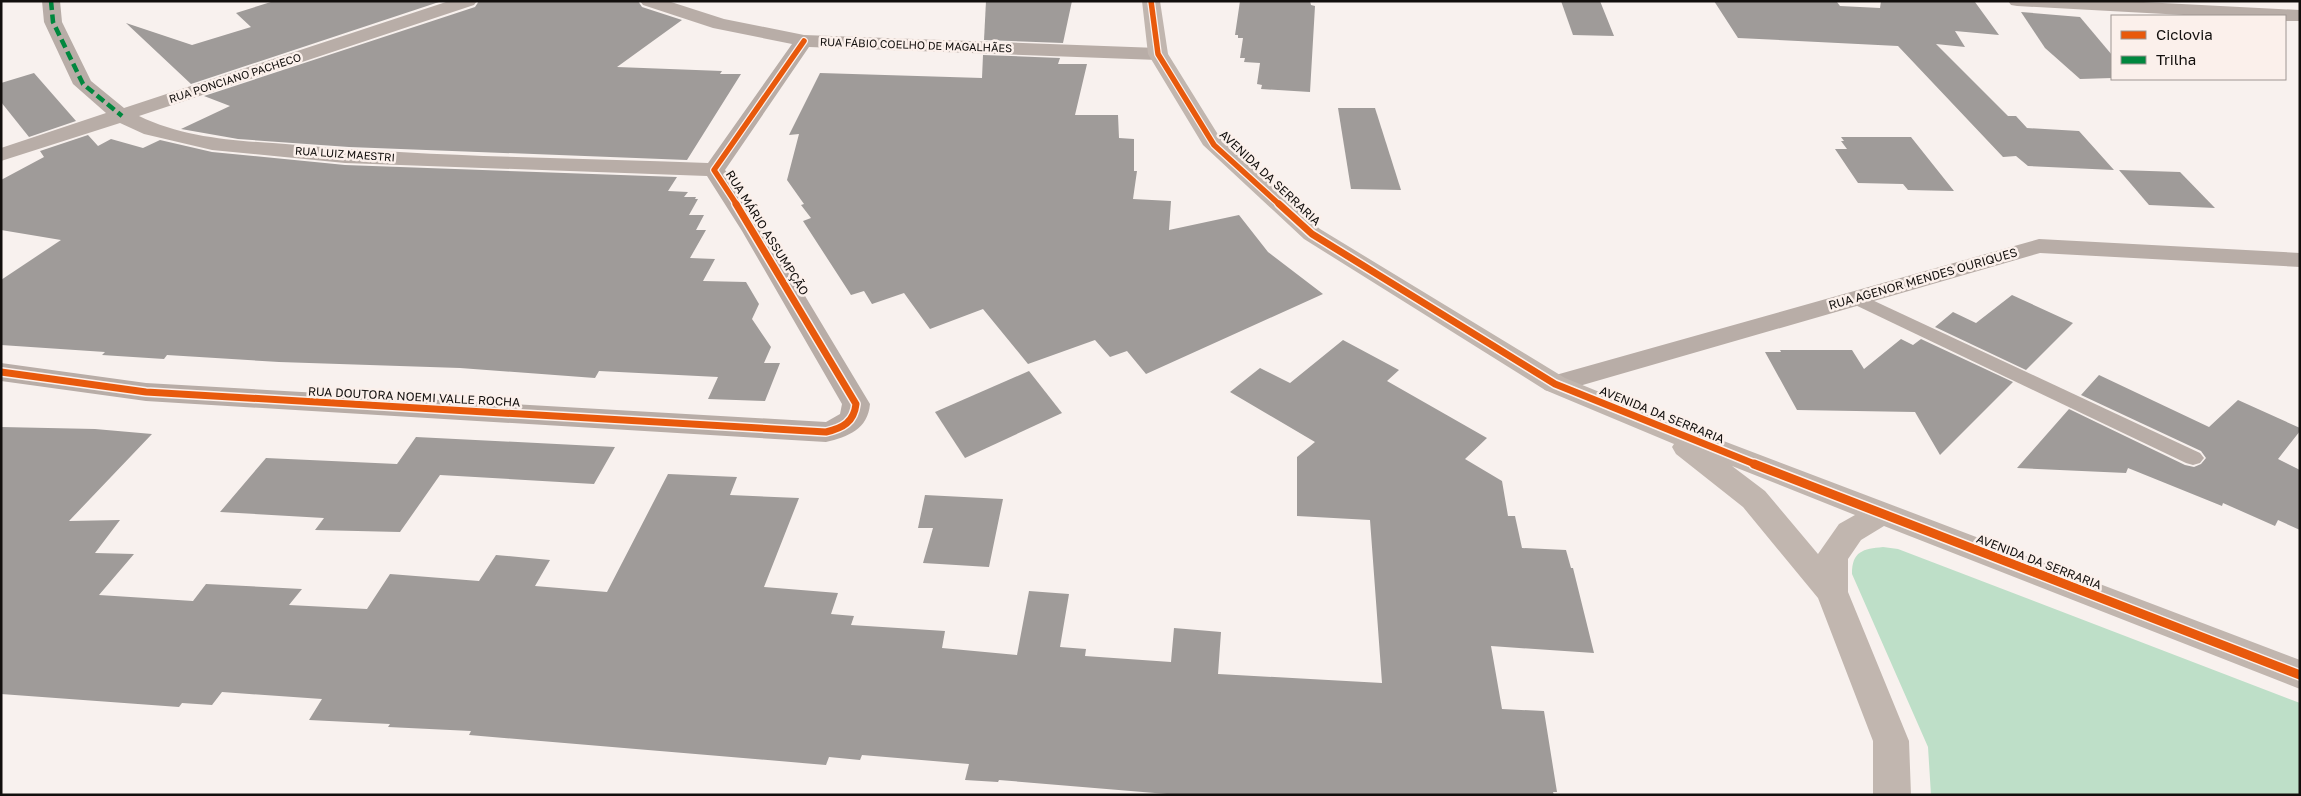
<svg xmlns="http://www.w3.org/2000/svg" width="2301" height="796" viewBox="0 0 2301 796" font-family="'Golos Text',sans-serif">
<style>
.green{fill:#bedfc8}
.building{fill:#9f9b99}
.lines{fill:none;stroke-linecap:round;stroke-linejoin:round}
.lane{fill:#b8ada7;fill-rule:evenodd}
.street{fill:#b8ada7;fill-rule:evenodd}
.secondary{fill:#c1b6af;fill-rule:evenodd}
.quiet{stroke:#00873e;stroke-width:4.5;stroke-dasharray:9 4.5;stroke-linecap:butt}
.cycleway-far2-casing{stroke:#fbf0eb;stroke-width:8}
.cycleway-far1-casing{stroke:#fbf0eb;stroke-width:10}
.cycleway-casing{stroke:#fbf0eb;stroke-width:12}
.cycleway-far2{stroke:#e8590c;stroke-width:5.5}
.cycleway-far1{stroke:#e8590c;stroke-width:7}
.cycleway{stroke:#e8590c;stroke-width:9}
.labels{text-anchor:middle;stroke-width:5;stroke-linejoin:round;paint-order:stroke}
.far-street-label{font-size:11px;fill:#120f0d;stroke:#fbf0eb}
.street-label{font-size:12px;fill:#120f0d;stroke:#fbf0eb}
</style>
<rect width="100%" height="100%" fill="#f8f1ee"/>
<!-- green -->
<path class="green" d="M1883 547 1898 549 2300 703V795H1931L1928 747 1852 574C1852 551 1863 549 1883 547Z"/>
<!-- building -->
<g class="building">
<path d="M274 1H442L191 84 126 23 192 45 251 27 236 13Z"/>
<path d="M479 1H638L642 7 682 20 617 67 722 71 720 74H741L687 160 349 147 238 139 181 129 230 106 204 96 475 7Z"/>
<path d="M986 1H1072L1063 43 984 40Z"/>
<path d="M1240 1H1310L1311 5 1315 6 1310 92 1261 89 1262 85 1257 84 1260 63 1244 62 1245 58H1240L1243 38H1238V35H1235Z"/>
<path d="M1561 1H1600L1614 36 1573 35Z"/>
<path d="M1714 1H1813L1837 2 1840 6 1880 8 1881 1 1975 2 1999 35 1955 31 1965 47 1936 44 2008 116H2016L2027 128 2079 131 2114 170 2028 166 2016 156 2003 157 1898 46 1738 38Z"/>
<path d="M2021 12 2080 17 2112 55V78L2080 79 2045 48Z"/>
<path d="M983 55 1060 58 1058 64H1087L1075 115H1118L1119 138 1134 139V171H1137L1133 199 1171 201 1169 230 1239 215 1268 252 1323 294 1146 374 1127 351 1110 357 1095 340 1028 364 983 309 930 329 904 293 872 304 864 291 851 295 803 221 811 218 801 205 804 204 787 180 799 134 789 135 820 73 982 78Z"/>
<path d="M34 73 76 121 29 137 1 102V83Z"/>
<path d="M1338 108H1375L1401 190 1351 189Z"/>
<path d="M88 135 98 146 111 139 143 148 160 140 212 152 345 165 677 177 668 191 688 192 684 197H696L695 199H698L689 215H704L696 230H706L690 258 715 259 703 281 746 282 759 304 752 319 771 347 764 363H780L765 401 708 399 718 377 599 371 595 378 460 368 279 362 167 355 164 359 102 355 105 352 1 345V280L61 240 1 230V180L44 157 40 151Z"/>
<path d="M1841 137H1911L1954 191 1908 190 1903 184 1858 183 1835 149H1847L1841 141H1844Z"/>
<path d="M2119 170 2180 172 2215 208 2149 205Z"/>
<path d="M2012 295 2073 323 2026 370 1935 327 1953 312 1976 323Z"/>
<path d="M1901 339 1913 345 1921 339 2013 382 1940 455 1915 412 1797 410 1765 352H1781L1780 350H1852L1864 369Z"/>
<path d="M1343 340 1399 370 1387 381 1487 438 1465 459 1502 481 1508 516H1515L1522 548 1566 550 1571 568H1573L1594 653 1491 646 1502 709 1544 711 1557 792H1553L1554 795H1179L999 780 998 782 965 780 969 764 862 755 860 760 829 757 826 765 469 735 471 731 388 727 390 724 309 720 322 699 222 692 212 705 182 703 179 707 1 694V427L95 429 152 434 69 521 120 520 95 553 134 554 99 595 193 601 206 584 302 589 289 605 367 609 390 574 479 581 496 555 550 560 535 586 607 592 668 474 737 477 730 495 799 498 764 587 838 593 831 614 854 616 851 625 945 631 942 648 1017 655 1029 591 1069 594 1060 647 1086 649 1085 656 1171 662 1174 628 1221 632 1218 674 1382 683 1370 520 1297 516V457L1315 442 1230 392 1260 368 1290 383Z"/>
<path d="M1029 371 1062 413 965 458 935 412Z"/>
<path d="M2099 375 2209 427 2238 400 2300 428V431L2278 459 2300 470V530L2278 520 2275 526 2223 503 2222 506 2128 468 2126 473 2017 468 2069 409 2185 465 2194 467 2201 464 2206 458 2201 451 2081 395Z"/>
<path d="M416 437 615 447 594 484 440 475 400 532 315 530 324 518 220 512 266 458 397 464Z"/>
<path d="M925 495 1003 499 989 567 923 563 933 528H918Z"/>
</g>
<g class="lines">
<!-- lane -->
<path class="lane" d="M1855 292 2200 453 2204 458 2200 463 2193 465 2186 463 1849 302 1846 298 1849 294Z"/>
<!-- street -->
<g class="street">
<path d="M42 1H60L62 22 91 81 124 108 449 1H477L474 5 139 116C188 140 245 141 298 145 434 157 572 158 708 163L792 44 713 28 643 5 640 1H668L724 19 804 35 1158 48 1165 50 1168 54 1165 58 1158 60 809 47 725 170 766 231 870 404C868 429 848 437 826 442L146 401 1 381V363L146 383 826 422 840 414 842 404 742 231 707 176 345 163 212 150 144 134 120 123 1 161V148L106 113 73 84 44 22Z"/>
<path d="M2008 1H2124L2300 10V21H2285V16H2202L2017 6 2011 5Z"/>
<path d="M2039 239 2300 253V267L2040 253 1555 393 1545 390 1541 384 1545 378Z"/>
</g>
<!-- secondary -->
<path class="secondary" d="M1142 1H1160L1168 54 1222 141 1320 229 1565 378 1671 421 2300 660V689L1884 526 1861 540 1848 559V592L1909 741 1911 795H1873V741L1818 598 1743 507 1676 454 1672 447 1674 444 1545 390 1304 239 1203 145 1148 54ZM1732 466 1855 515 1839 524 1818 554 1765 491Z"/>
<!-- quiet -->
<path class="quiet" d="M51 1 53 22 83 84 122 116"/>
<!-- cycleway-far2 casing -->
<g class="cycleway-far2-casing">
<g id="cycleway-far2">
<path d="M1151 1 1158 54 1214 145 1280 205"/>
<path d="M737 205 714 170 804 41"/>
</g>
</g>
<!-- cycleway-far1 casing -->
<g class="cycleway-far1-casing">
<g id="cycleway-far1">
<path d="M1279 204 1312 234 1555 384 1757 465"/>
<path d="M1 372 146 392 826 432C843 428 854 422 856 404L736 204"/>
</g>
</g>
<!-- cycleway casing -->
<g class="cycleway-casing">
<path id="cycleway" d="M1754 464 2300 675"/>
</g>
<!-- cycleway-far2 -->
<use href="#cycleway-far2" class="cycleway-far2"/>
<!-- cycleway-far1 -->
<use href="#cycleway-far1" class="cycleway-far1"/>
<!-- cycleway -->
<use href="#cycleway" class="cycleway"/>
</g>
<g class="labels">
<!-- far-street labels -->
<g class="far-street-label">
<text transform="translate(916 45) rotate(2)" y="4">RUA FÁBIO COELHO DE MAGALHÃES</text>
<text transform="translate(235 78) rotate(-18)" y="4">RUA PONCIANO PACHECO</text>
<text transform="translate(345 154) rotate(4)" y="4">RUA LUIZ MAESTRI</text>
</g>
<!-- street labels -->
<g class="street-label">
<text transform="translate(1270 178) rotate(43)" y="4">AVENIDA DA SERRARIA</text>
<text transform="translate(767 233) rotate(58)" y="4">RUA MÁRIO ASSUMPÇÃO</text>
<text transform="translate(1923 279) rotate(-16)" y="4">RUA AGENOR MENDES OURIQUES</text>
<text transform="translate(414 397) rotate(3)" y="4">RUA DOUTORA NOEMI VALLE ROCHA</text>
<text transform="translate(1662 415) rotate(22)" y="4">AVENIDA DA SERRARIA</text>
<text transform="translate(2039 562) rotate(21)" y="4">AVENIDA DA SERRARIA</text>
</g>
</g>
<!-- border -->
<rect width="2301" height="796" fill="none" stroke="#120f0d" stroke-width="5"/>
<!-- legend -->
<rect x="2111" y="15" width="175" height="65" fill="#fbf0eb" stroke="#9e9692"/>
<rect x="2121" y="31" width="25" height="8" fill="#e8590c" stroke="#9e9692"/>
<text x="2156" y="40" font-size="15" fill="#120f0d">Ciclovia</text>
<rect x="2121" y="56" width="25" height="8" fill="#00873e" stroke="#9e9692"/>
<text x="2156" y="65" font-size="15" fill="#120f0d">Trilha</text>
</svg>
